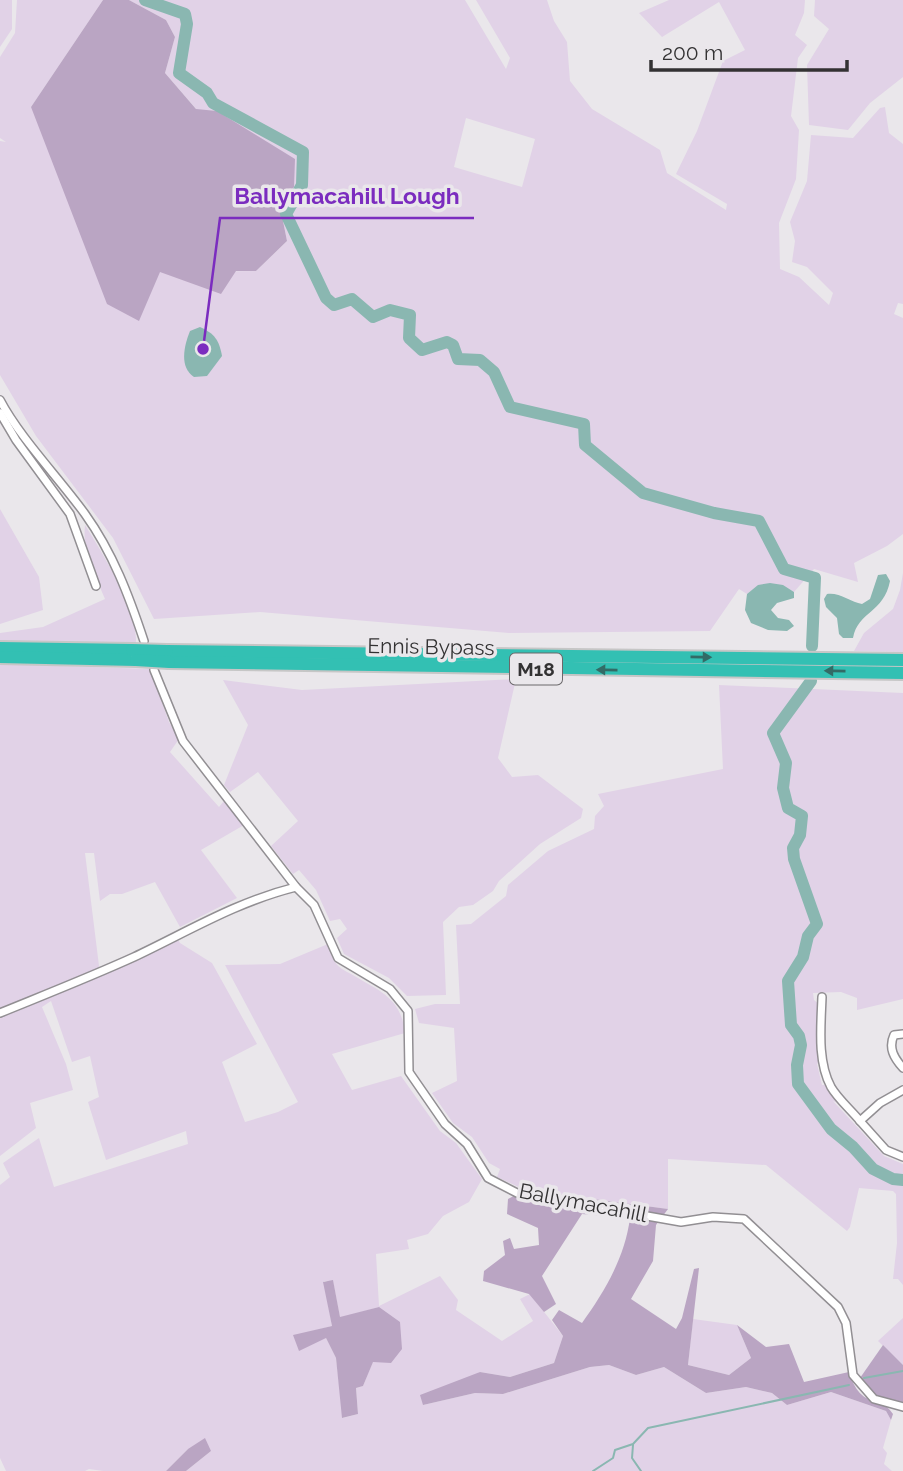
<svg xmlns="http://www.w3.org/2000/svg" width="903" height="1471" viewBox="0 0 903 1471" font-family="Raleway,sans-serif">
<style>
.green{fill:#e1d2e7;fill-rule:evenodd}
.forest{fill:#baa5c3}
.water{fill:#8ab7b1}
.lines{fill:none;stroke-linecap:round;stroke-linejoin:round}
.stream{stroke:#8ab7b1;stroke-width:2}
.river{stroke:#8ab7b1;stroke-width:12}
.street-casing{stroke:#928f93;stroke-width:10}
.highway-casing{stroke:#c6c6c6;stroke-width:16}
.street{stroke:#fff;stroke-width:7}
.highway{stroke:#33c0b3;stroke-width:12}
.highway-bridge-casing{stroke:#c6c6c6;stroke-width:16;stroke-linecap:butt}
.highway-bridge{stroke:#33c0b3;stroke-width:12}
.oneway{fill:#336b66}
.labels{text-anchor:middle;stroke-width:7;stroke-linejoin:round;paint-order:stroke}
.shield{fill:#eae7eb;stroke:#6a686a;stroke-width:2}
.shield-label{font-size:19px;font-weight:bold;fill:#333233}
.street-label{font-size:21px;fill:#333233;stroke:#eae7eb}
.leader{fill:none;stroke:#7b2cbf;stroke-width:2.5}
.callout-dot{fill:#7b2cbf;stroke:#eae7eb;stroke-width:2.5}
.callout-label{font-size:23px;text-anchor:middle;font-weight:bold;fill:#7b2cbf;stroke:#eae7eb;stroke-width:7;stroke-linejoin:round;paint-order:stroke}
</style>
<rect width="100%" height="100%" fill="#eae7eb"/>
<!-- green -->
<g class="green">
<path d="M0 0H12V29L0 47Z"/>
<path d="M17 0H103L31 107 160 272 256 271 287 241 280 206 294 187 217 111 197 110 165 73 175 37 166 20 129 0H465L506 69 510 58 476 0H547L554 21 567 42 570 81 592 109 660 150 667 173 726 210 727 204 676 174 697 131 723 61 745 50 719 2 662 37 639 13 669 0H805L804 13 795 35 807 45 798 58 791 116 799 130 796 179 779 223 780 269 799 277 829 305 833 293 807 267 792 262 795 241 790 222 807 181 811 135 853 138 880 108 885 107 889 133 903 144V304L898 303 894 314 903 318V534L887 546 854 563 858 582 814 569 794 592C777 581 762 581 747 594L739 589 710 631 509 633 260 612 154 619 113 538 36 436 0 375V141L6 142 0 138V57L15 33ZM466 118 535 139 522 187 454 167Z"/>
<path d="M815 0H903V77L870 103 848 130 809 125 807 65 829 29 814 16Z"/>
<path d="M0 509 39 577 43 610 0 624Z"/>
<path d="M85 525C102 552 138 611 136 643L0 641V633L43 627 105 599C95 574 82 551 85 525Z"/>
<path d="M903 573V652L854 651 864 633 893 609 900 590Z"/>
<path d="M0 664 150 669 169 722 179 739 170 752 219 807 224 801 244 825 201 850 237 898 180 927 155 882 122 894H110L100 901 94 853H85L100 974 177 938 180 943 212 963 257 1044 222 1062 245 1122 278 1112 298 1102 225 965 280 964 328 944C330 949 331 956 334 960 337 967 345 971 351 974 379 991 401 997 405 1033L332 1054 352 1090 401 1076 440 1131 456 1143 482 1179 469 1202 443 1216 428 1234 407 1240 409 1249 376 1254 379 1306 440 1276 458 1300 456 1310 502 1341 533 1321 520 1299 530 1294 563 1336 554 1363 510 1377 480 1372 423 1405 475 1393 503 1394 590 1367 609 1365 636 1375 664 1367 706 1393 746 1387 772 1393 787 1405 831 1392 886 1411 891 1420 883 1448 887 1453 884 1464 892 1471H186L211 1451 188 1449 166 1471H103L89 1469 85 1471H6L0 1458V1185L10 1177 3 1163 39 1138 54 1187 188 1144 186 1131 106 1160 88 1102 99 1097 90 1056 72 1062 51 1001 42 1007 66 1064 73 1090 30 1103 36 1128 0 1156ZM324 1281H333L340 1318 379 1307 373 1361 363 1386 356 1388 358 1414 343 1418 336 1358 326 1338 293 1336 332 1326Z"/>
<path d="M516 679 498 758 512 777 538 775 583 809 581 818 540 844 499 881 493 891 473 905 459 907 443 922 446 995 407 996 389 978 344 954 337 938 347 929 340 919 330 921 316 890 299 870 293 874 271 846 298 821 258 772 230 792 224 785 248 725 223 680 302 690Z"/>
<path d="M719 685 903 693V999L857 1010V998L841 992 813 993 814 1000 820 1005 821 1061 817 1064 822 1085H827L838 1103 833 1101 884 1156 903 1164V1285L898 1279H893L897 1243 896 1194 893 1191 859 1188 850 1227 847 1231 766 1165 668 1159V1209L525 1190 497 1177 500 1169 489 1163 472 1137 453 1123 432 1093 457 1081 454 1028 419 1023 415 1009 435 1004H460L456 925 471 924 506 896 508 885 548 851 594 829 595 816 604 806 598 794 723 769Z"/>
<path d="M903 1318V1365L878 1341Z"/>
<path d="M693 1319 737 1325 751 1358 729 1375 688 1365Z"/>
</g>
<!-- forest -->
<g class="forest">
<path d="M103 0H129L166 20 175 37 165 73 196 109 217 111 295 159 294 187 280 206 287 241 256 271H236L221 294 160 272 139 321 107 304 31 107Z"/>
<path d="M525 1190 668 1209 656 1225 653 1261 631 1299 676 1329 682 1318 694 1269 699 1268 688 1365 729 1375 751 1358 737 1325 766 1347 789 1344 804 1382 849 1372C861 1411 881 1394 893 1414L891 1420 886 1411 831 1392 787 1405 772 1393 746 1387 706 1393 664 1367 636 1375 609 1365 590 1367 503 1394 475 1393 423 1405 420 1395 480 1372 510 1377 554 1363 563 1336 552 1320 559 1310 582 1323C605 1291 625 1257 630 1218L582 1214 542 1276 556 1304 544 1312 529 1294 483 1281 484 1271 505 1255 503 1241 510 1238 514 1249 539 1245 538 1228 507 1214 508 1199Z"/>
<path d="M333 1280 340 1317 379 1307 400 1322 402 1349 391 1363 373 1362 363 1386 356 1388 358 1414 342 1418 336 1358 326 1338 299 1351 293 1335 332 1326 323 1282Z"/>
<path d="M883 1345 903 1365V1405L873 1395 860 1378Z"/>
<path d="M205 1438 211 1451 186 1471H166L188 1449Z"/>
</g>
<!-- water -->
<g class="water">
<path d="M200 327C215 334 219 340 222 356L207 376 194 377C179 367 184 346 190 331Z"/>
<path d="M886 574 890 581C884 613 858 611 853 638H843L839 634 837 618 826 607 824 599 827 594C839 592 851 602 862 604L870 599 878 575Z"/>
<path d="M770 583 783 585 794 592V598L777 603 771 610 778 618 789 620 794 626 787 631 768 630 751 623 745 610 747 594 758 585Z"/>
</g>
<g class="lines">
<!-- stream -->
<g class="stream">
<path d="M864 1378 903 1371"/>
<path d="M633 1445 632 1458 641 1471"/>
<path d="M593 1471 613 1458 615 1450 633 1444 648 1428 849 1385"/>
</g>
<!-- river -->
<g class="river">
<path d="M145 0 185 14 187 24 179 73 207 93 213 103 303 152 302 185 286 214 326 298 334 305 352 299 373 317 390 310 410 315 409 338 422 350 447 342 453 345 458 359 480 360 494 372 510 407 584 424 585 445 643 493 714 513 759 521 784 569 815 578 812 646"/>
<path d="M811 681 773 733 786 763 783 788 788 808 802 816 800 835 793 848 794 859 817 924 808 936 803 957 788 981 791 1025 799 1036 801 1045 797 1065 798 1084 831 1129 853 1147 873 1169 893 1179 903 1180"/>
</g>
<!-- street casing -->
<g class="street-casing">
<g id="street">
<path d="M0 400C20 438 59 478 85 514 113 553 129 596 144 641"/>
<path d="M0 413 16 440 70 514 96 586"/>
<path d="M154 670 183 741 296 887 314 905 338 958 390 989 408 1011 409 1072 445 1124 467 1144 488 1178 517 1193 681 1222 713 1217 744 1219 838 1307 846 1323 853 1375 874 1399 903 1407"/>
<path d="M822 997C821 1026 817 1061 831 1087 838 1099 851 1110 860 1121L880 1103 903 1090"/>
<path d="M0 1013C44 995 90 977 134 957 189 931 236 902 296 887"/>
<path d="M903 1034 894 1035C888 1048 894 1058 903 1068"/>
<path d="M860 1121 886 1150 903 1157"/>
</g>
</g>
<!-- highway casing -->
<g class="highway-casing">
<g id="highway">
<path d="M0 648 132 650"/>
<path d="M167 651 903 660"/>
<path d="M0 657 136 660"/>
<path d="M169 662 903 673"/>
</g>
</g>
<!-- street -->
<use href="#street" class="street"/>
<!-- highway -->
<use href="#highway" class="highway"/>
<!-- highway-bridge casing -->
<g class="highway-bridge-casing">
<g id="highway-bridge">
<path d="M132 650 167 651"/>
<path d="M136 660 169 662"/>
</g>
</g>
<!-- highway-bridge -->
<use href="#highway-bridge" class="highway-bridge"/>
</g>
<!-- one-way arrows -->
<defs><path id="oneway-solid" d="M-6-.8H1V-3.2L6.5 0L1 3.2V.8H-6Z" transform="scale(1.75)"/></defs>
<g class="oneway">
<use href="#oneway-solid" transform="translate(701 657) rotate(1)"/>
<use href="#oneway-solid" transform="translate(607 670) rotate(-179)"/>
<use href="#oneway-solid" transform="translate(835 671) rotate(-179)"/>
</g>
<g class="labels">
<!-- shield labels -->
<rect class="shield" x="510" y="653.5" width="52" height="31" rx="5"/>
<g class="shield-label">
<text x="536" y="676">M18</text>
</g>
<!-- street labels -->
<g class="street-label">
<text transform="translate(431 647) rotate(1)" y="7">Ennis Bypass</text>
<text transform="translate(583 1203) rotate(11)" y="7">Ballymacahill</text>
</g>
</g>
<!-- callouts -->
<path class="leader" d="M203 349L220 218H474"/>
<circle class="callout-dot" cx="203" cy="349" r="7"/>
<g class="callout-label">
<text x="347" y="204">Ballymacahill Lough</text>
</g>
<!-- scale -->
<path d="M651 60v10h196v-10" fill="none" stroke="#333233" stroke-width="3.5"/>
<text x="662" y="60" font-size="21" fill="#333233" stroke="#eae7eb" stroke-width="5" paint-order="stroke">200 m</text>
</svg>
